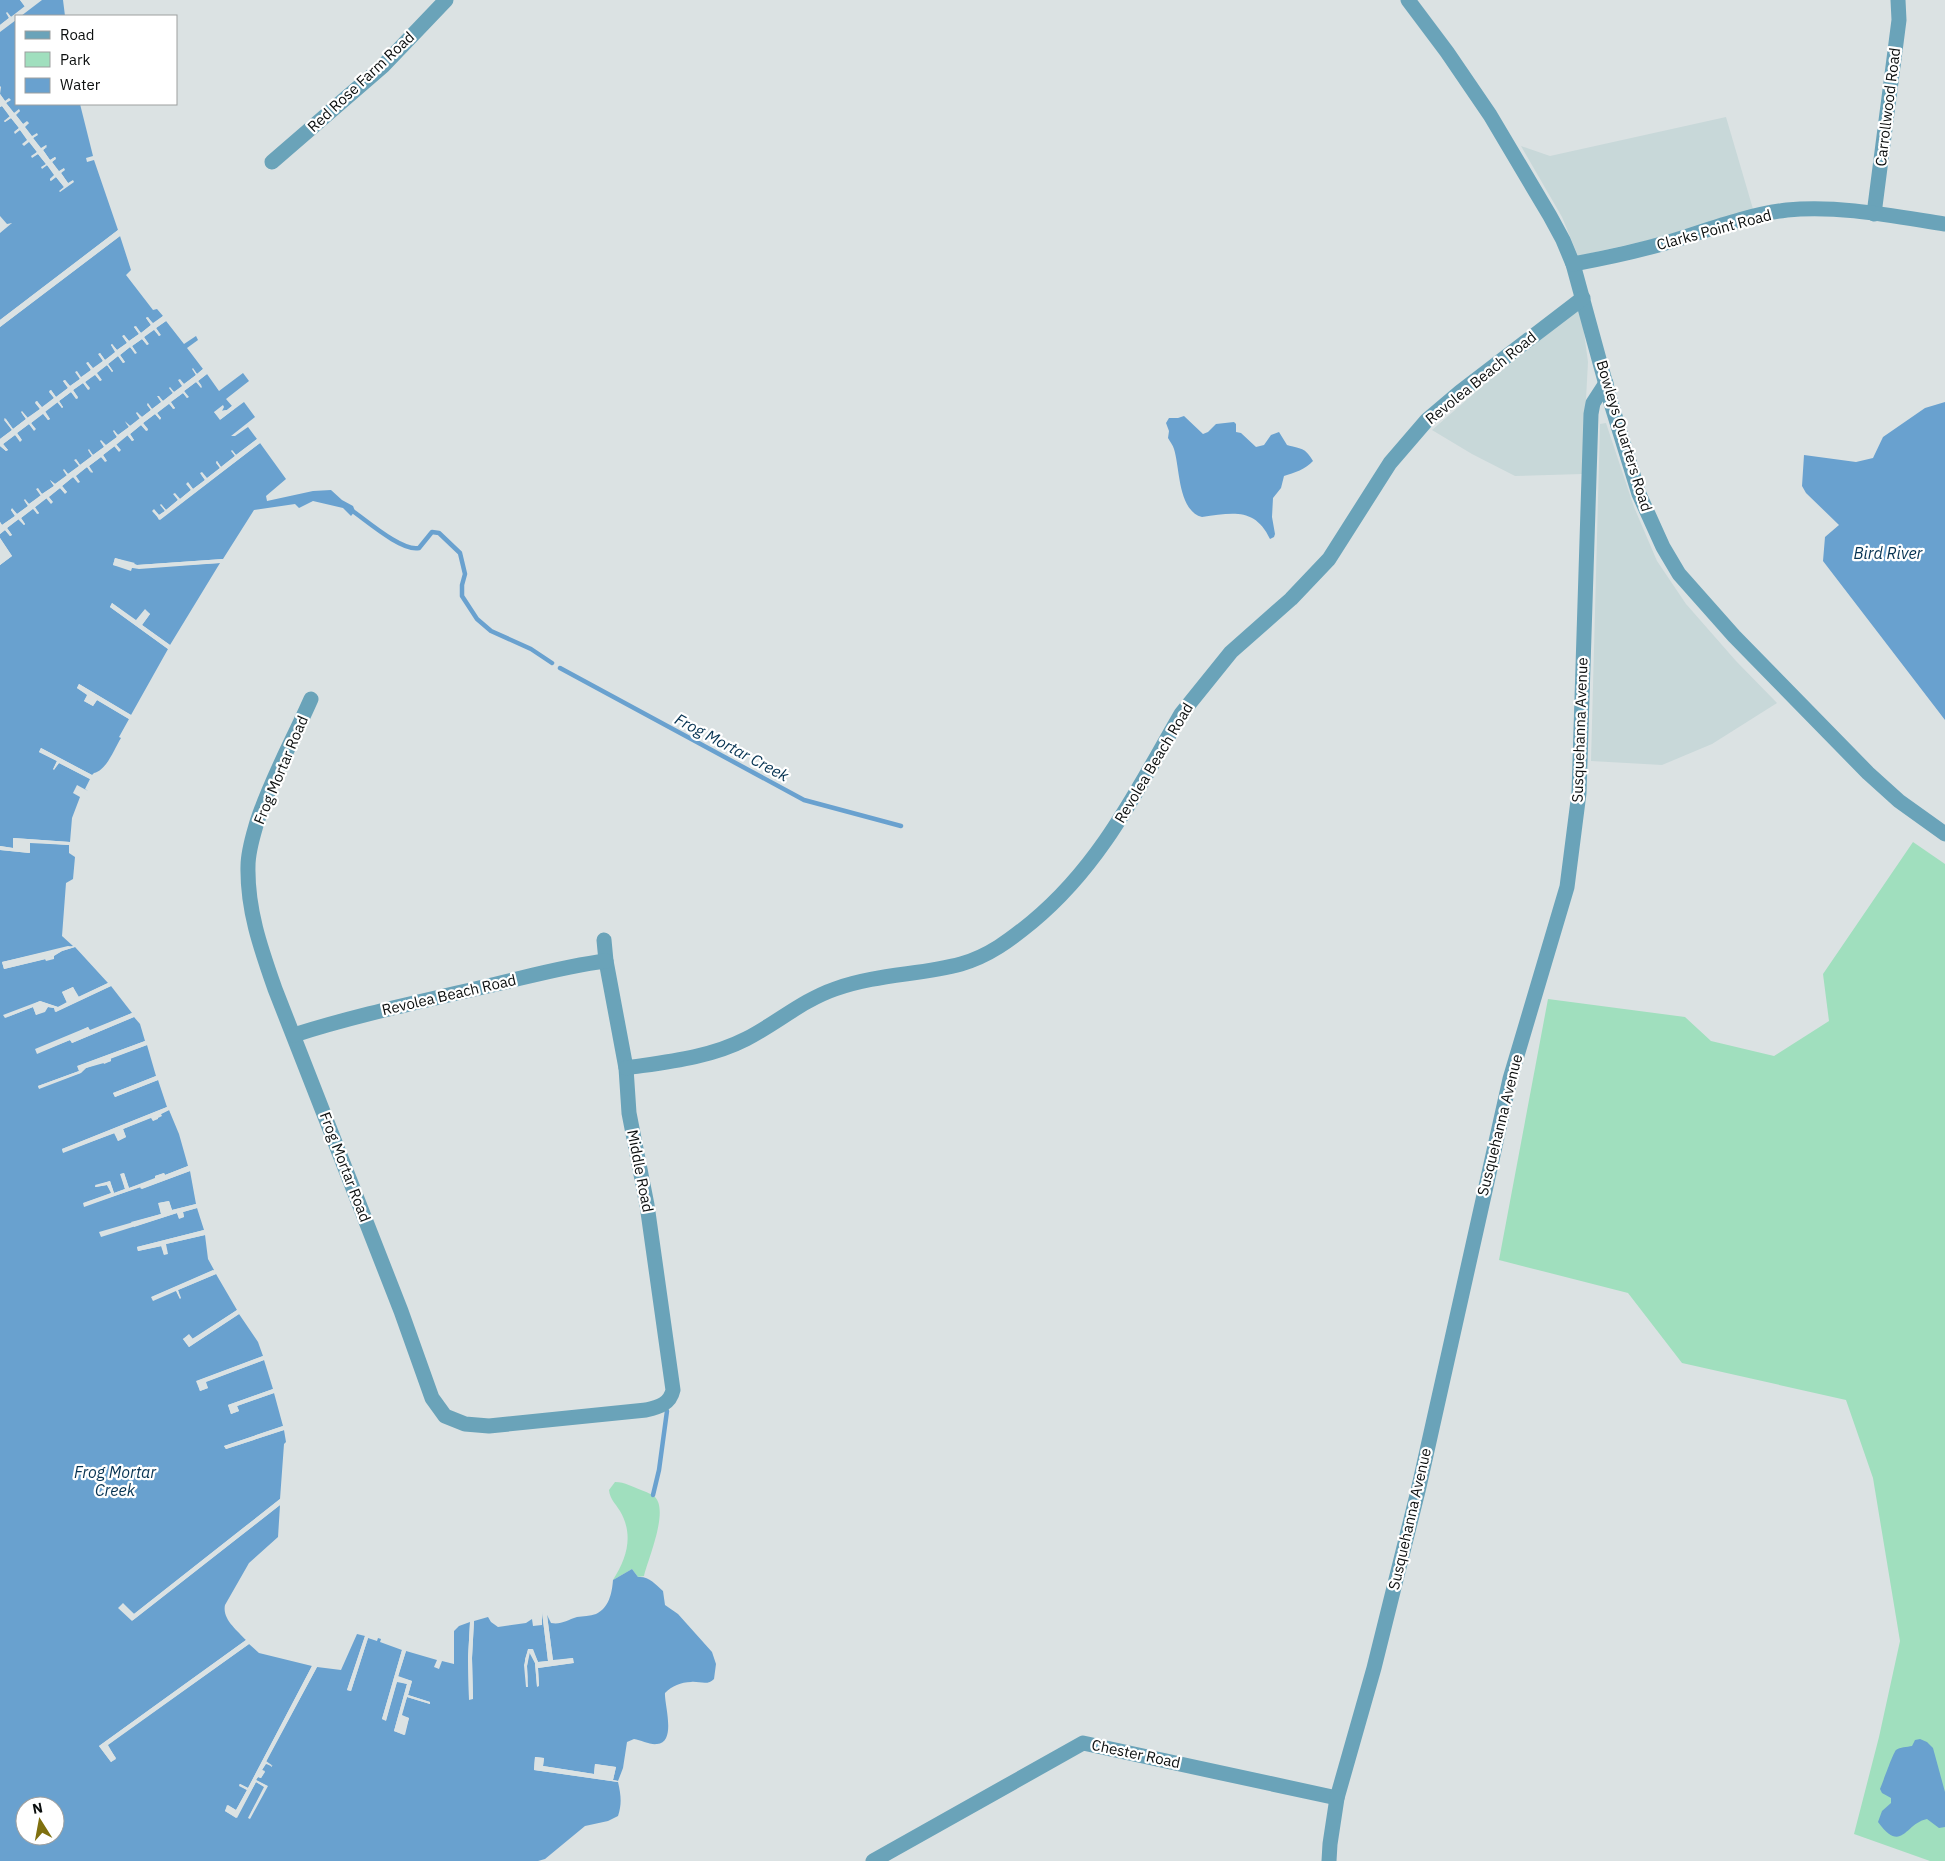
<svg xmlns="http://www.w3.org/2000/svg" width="1945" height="1861" viewBox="0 0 1945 1861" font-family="'IBM Plex Sans',sans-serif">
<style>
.built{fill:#c8d8d9}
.green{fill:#a0dfbe}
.water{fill:#69a1cf;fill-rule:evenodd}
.pier{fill:#dbe2e3;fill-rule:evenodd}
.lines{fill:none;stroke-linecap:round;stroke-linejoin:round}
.stream{stroke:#69a1cf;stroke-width:4.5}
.minor{stroke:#6aa3b9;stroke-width:15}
.labels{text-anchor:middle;stroke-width:4.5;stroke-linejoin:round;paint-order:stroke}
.street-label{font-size:15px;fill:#0b0e0e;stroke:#fff}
.water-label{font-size:16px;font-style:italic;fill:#063352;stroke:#fff}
</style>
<rect width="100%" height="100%" fill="#dbe2e3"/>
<!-- built -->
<g class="built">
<path d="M1726 117 1753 209 1658 238 1578 256 1562 217 1521 146 1550 156Z"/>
<path d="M1579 309 1583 325 1588 362 1582 474 1515 476 1472 454 1432 430 1485 384Z"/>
<path d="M1606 423 1634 507 1657 561 1686 604 1736 661 1777 703 1712 744 1662 765 1591 761 1600 424Z"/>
</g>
<!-- green -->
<g class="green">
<path d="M1913 842 1945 864V1861H1930L1854 1834 1879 1737 1900 1641 1873 1478 1846 1400 1682 1363 1628 1293 1499 1260 1548 999 1685 1017 1711 1041 1774 1056 1829 1021 1823 974Z"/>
<path d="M615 1482C625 1482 633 1487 641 1490 646 1492 652 1494 655 1497 669 1511 648 1559 644 1576L638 1577 632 1569 613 1580C627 1558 634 1535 620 1511 615 1503 610 1499 609 1490Z"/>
</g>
<!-- water -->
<g class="water">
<path d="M0 0H20L25 6 11 17 7 12 9 18 0 25Z"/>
<path d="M42 0H63L65 16H21Z"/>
<path d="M16 20V104H80L93 156 86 158 87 162 94 160 118 230 0 320V233L12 223 7 224 0 216V107L2 106 10 117 4 121 5 122 11 118 19 128 14 132 20 130 28 140 24 145 29 141 37 152 32 157 38 154 46 164 43 168 47 165 55 175 50 179V181L56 177 64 187 60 192 68 183 61 173 64 168 59 172 52 162 56 159 55 157 50 160 43 150 47 147 41 149 33 138 37 135 32 137 24 126 29 123 23 124 15 114 20 111 14 113 6 103 10 100 5 101 0 94 1 87 0 86V32Z"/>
<path d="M120 236 131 270 126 275 153 310 157 309 163 316 153 324 148 317 146 318 151 325 141 333 135 326 134 327 139 334 129 341 124 335 123 336 127 343 117 350 112 344 111 345 116 352 105 360 100 353 99 354 103 361 93 369 88 362 87 363 91 370 81 378 76 371 80 379 70 386 65 380 63 381 68 388 56 397 51 390 49 392 54 398 42 408 37 401 35 403 40 409 27 418 21 412 26 419 13 429 6 419 4 420 12 430 0 439V327Z"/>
<path d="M166 321 184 344 196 336 198 340 187 348 203 369 197 374 193 369 196 375 184 384 179 380 183 386 174 392 169 388 173 393 163 401 158 397 162 402 152 409 148 404 147 405 151 410 142 417 136 413 140 418 130 426 125 422 129 427 118 435 114 430 113 431 117 437 105 446 102 441 104 447 93 455 88 450 92 456 80 465 76 459 79 466 68 474 64 469 67 475 55 484 50 480 54 486 42 494 37 488 41 495 29 504 24 500 28 506 17 514 12 509 11 510 15 516 2 525 0 522V446L6 451 8 450 3 444 15 435 22 440 17 433 29 424 34 430 35 429 31 423 43 413 48 420 50 419 45 412 58 402 62 408 63 407 59 401 71 392 77 399 78 397 73 390 83 383 88 389 90 388 85 382 95 374 100 381 101 380 96 373 107 365 112 372 113 371 108 364 118 356 123 363 125 362 120 355 130 347 136 353 132 346 142 339 147 345 148 344 144 337 154 329 159 336 160 335 156 328Z"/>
<path d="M243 373 249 381 226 399 232 406 227 410 214 412 221 419 244 402 255 417 231 436H235L248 427 257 439 236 455 232 450 235 456 221 467 217 461 216 463 220 468 206 479 200 473 205 480 193 489 188 483 187 484 191 490 180 499 174 494 178 500 166 510 161 504 165 511 159 515 154 510 159 520 260 443 286 479 266 496 267 501 313 491 331 490 342 500 353 506 355 511 351 516 343 508 313 501 299 508 295 504 254 510 223 559 137 565 115 558 113 565 139 569 220 563 170 645 142 625 150 614 145 610 136 621 112 603 110 607 168 649 131 715 79 684 77 688 88 695 84 701 93 706 97 700 129 719 119 737 121 738C114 749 107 770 94 773L92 775 41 748 39 752 57 761 53 770 59 763 90 779 85 789 88 791 77 785 73 793 80 797 72 818 70 842 14 838 13 848 0 846V565L12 556 0 538V534L5 530 10 536 12 535 7 528 19 519 24 525 25 524 21 518 33 508 37 514 39 513 34 508 47 498 53 502 48 497 60 488 65 493 67 492 62 486 73 477 80 482 75 476 87 467 91 473 89 466 101 457 107 461 103 455 115 446 119 451 120 450 116 445 128 435 132 441 134 440 130 434 141 425 147 431 148 429 143 423 155 414 160 419 161 418 157 413 169 403 173 409 175 408 170 402 183 393 187 398 188 397 184 391 196 382 202 386 198 381 207 374 219 391Z"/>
<path d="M1945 402V720L1823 561 1825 537 1839 525 1806 493 1802 486 1804 455 1856 462 1873 458 1883 437 1925 408Z"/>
<path d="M1184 416 1203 434 1208 432 1216 424 1234 422 1236 424V432L1241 433 1256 447 1264 445 1271 435 1279 432 1287 445C1301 449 1305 447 1313 461 1306 469 1294 473 1284 476L1281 488 1273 498 1272 517 1275 534 1274 537 1270 539C1255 507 1232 513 1202 517 1178 511 1180 468 1174 449 1173 445 1170 442 1168 438L1169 431 1166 423 1169 418H1178Z"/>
<path d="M30 842 69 845V853L75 857 73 879 66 883 62 936 73 946 2 962 4 969 46 959V960L62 951 75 947 108 983 78 997 73 987 62 992 67 1003 58 1007 40 1001 5 1018 33 1007 36 1015 48 1007 54 1008 56 1012 111 986 132 1013 90 1031 88 1027 37 1053 70 1040 72 1043 134 1017 140 1024 145 1041 78 1066 79 1071 38 1086 39 1088 80 1073 86 1068 111 1061 110 1059 147 1045 156 1076 113 1093 115 1097 158 1080 167 1107 62 1149 63 1152 115 1133 118 1141 126 1137 123 1129 152 1117 153 1121 161 1114 169 1110 179 1134 188 1166 165 1175 164 1173 155 1176V1178L129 1188 124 1173 121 1174 125 1189 114 1193 110 1181 95 1185 96 1187 107 1185 112 1193 84 1203V1206L141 1187 142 1189 190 1171 196 1204 172 1210 169 1201 159 1203 161 1214 131 1222 134 1227 177 1213 179 1218 184 1217 183 1212 197 1208 204 1230 137 1247 138 1251 162 1246 164 1255 166 1244 205 1235 208 1259 214 1270 152 1297 153 1300 176 1290 180 1299 178 1290 216 1274 237 1310 192 1339 189 1335 183 1339 189 1347 239 1314 258 1342 263 1356 197 1381 200 1391 208 1388 205 1382 264 1360 273 1389 228 1405 231 1414 239 1411 237 1406 274 1393 283 1426 224 1446 226 1449 284 1430 286 1442 284 1444 280 1499 134 1614 123 1604 119 1608 133 1620 280 1505 278 1537 249 1563 225 1605C222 1619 237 1630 246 1640L99 1746 111 1762 116 1758 107 1745 249 1644 259 1653 312 1666 248 1788 240 1784 239 1785 247 1790 236 1810 228 1805 225 1811 237 1818 256 1782 265 1787 248 1818 267 1786 256 1780 258 1777 261 1778 265 1772 262 1770 266 1763 272 1767V1766L266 1762 317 1667 341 1670 357 1634 365 1636 347 1690 351 1691 368 1638 377 1641 378 1638 381 1639 380 1642 402 1650 382 1719 386 1720 397 1681 407 1684 394 1731 404 1735 409 1718 401 1716 407 1697 430 1704V1702L408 1695 412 1681 398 1677 406 1651 437 1660 434 1667 439 1669 442 1661 454 1664V1631L459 1626 470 1622 468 1658 469 1699H473L472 1658 474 1621 488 1617 491 1622 498 1627 526 1623 532 1619 533 1626 542 1625V1612L548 1661 538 1662 533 1649 528 1650 525 1659 528 1686 527 1666 530 1652 535 1663 537 1686H539L538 1668 573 1663V1658L553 1661 547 1615 551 1623C561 1625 567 1620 577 1617 583 1616 590 1616 596 1614 609 1608 612 1593 613 1580L632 1569 638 1577C649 1576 655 1584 663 1591L665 1605 678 1614 712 1652 716 1664 714 1679C708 1686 699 1681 691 1682 681 1682 672 1686 665 1693 664 1704 677 1742 657 1744 650 1745 641 1740 634 1739L627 1742 623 1768 618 1781 613 1780 616 1767 595 1764 594 1774 543 1766 544 1758 535 1757 534 1770 618 1782C621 1795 622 1804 618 1816L608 1821 585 1826 545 1859 538 1861H0V850L29 853ZM25 1806H55V1836H25Z"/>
<path d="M1920 1739 1927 1742 1933 1748 1945 1792V1827L1939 1828 1927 1819C1905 1823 1902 1855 1878 1822L1882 1811 1891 1803V1798L1882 1793 1880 1789C1883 1782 1893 1753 1896 1750 1900 1747 1907 1747 1912 1746L1915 1740Z"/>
</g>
<!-- pier -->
<g class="pier">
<path d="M20 0H23L27 8 0 27V25L9 18 6 13 7 12 11 17 25 7Z"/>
<path d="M0 94 5 101 9 98 11 100 6 103 14 113 19 109 20 111 16 115 23 124 27 121 29 123 25 127 32 136 37 133 38 135 33 138 41 148 46 145 47 146 43 150 50 160 55 157 56 158 52 162 59 171 64 168 65 170 61 173 68 183 73 180 74 182 60 192 59 191 64 187 56 177 51 181 50 179 54 175 47 165 42 169 41 167 46 164 38 154 32 158 31 156 37 152 29 142 24 146 22 144 27 140 20 130 15 134 14 132 19 128 11 118 5 122 4 121 10 116 2 106 0 107V101L66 185 4 104 0 98Z"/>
<path d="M118 230 119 232 0 322V320Z"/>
<path d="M119 234 120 236 0 327V324Z"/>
<path d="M163 316 164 318 118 353 117 354 165 319 166 321 156 328 161 335 159 336 154 330 144 337 149 344 147 345 142 339 132 346 137 353 135 354 130 347 120 355 125 362 123 363 118 356 108 364 113 371 112 372 107 365 97 373 102 380 100 381 95 375 85 382 90 389 88 390 83 383 73 390 78 398 76 399 71 392 59 401 63 407 62 408 57 402 45 411 50 419 48 420 43 414 31 423 36 429 34 431 29 424 17 433 22 440 20 442 15 435 3 444 8 450 6 451 0 446V443L42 411 43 410 0 441V439L12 430 4 419 5 418 13 429 26 419 21 412 22 411 28 418 40 409 35 402 37 401 42 407 54 398 49 391 51 390 56 397 68 388 63 381 65 380 70 386 80 379 75 372 77 371 81 377 91 370 86 363 88 362 93 368 103 361 98 354 100 353 105 360 115 352 111 345 112 344 117 350 127 343 122 336 124 335 129 341 139 334 134 327 136 326 141 333 151 325 146 318 147 317 153 323Z"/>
<path d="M193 368 197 374 203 369 205 371 17 517 205 372 207 374 198 381 202 387 201 388 196 382 184 391 189 397 187 398 183 393 171 402 175 408 174 409 169 404 157 413 161 418 160 420 155 414 143 423 148 430 146 431 141 425 130 434 134 440 132 441 127 435 116 444 121 450 119 452 114 446 103 455 107 461 105 462 101 457 89 466 93 472 92 473 87 467 76 476 80 482 78 483 73 477 62 486 67 492 65 494 60 488 49 497 53 502 51 504 46 498 35 507 39 513 38 514 33 509 21 518 25 524 24 525 18 519 7 528 12 535 10 536 5 530 0 534V530L14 520 3 528 0 527V522L2 525 15 516 11 510 12 508 17 514 28 506 24 500 25 499 29 504 41 496 36 489 38 488 42 494 54 486 50 480 55 484 67 476 63 470 64 469 68 474 79 466 74 460 76 459 80 465 92 456 88 450 89 449 93 455 104 447 100 441 101 440 106 445 117 437 113 431 118 435 129 427 125 421 130 426 140 419 136 413 137 412 142 417 151 410 147 404 148 403 152 409 161 402 157 396H159L163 401 173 393 169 388 170 387 174 392 182 386 178 380 180 379 184 384 196 375 192 369Z"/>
<path d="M223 405 224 407 222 411 227 410 232 406 234 409 220 420 214 412Z"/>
<path d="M257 439 260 443 160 520 152 511 154 509 159 515 165 511 160 505 161 504 166 510 178 500 173 494 175 493 180 499 191 490 186 484 188 482 193 489 205 480 200 473 202 472 207 478 220 468 216 462 217 461 221 467 235 456 231 451 232 450 236 455Z"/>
<path d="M0 538 12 556 0 565V560L7 555 0 545Z"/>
<path d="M115 558 135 563 134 564 137 565 223 559 220 563 132 568 131 571 113 565Z"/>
<path d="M112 603 136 620 145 609 150 614 142 625 170 645 168 649 110 607Z"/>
<path d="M79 684 131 715 129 719 97 700 93 706 84 701 87 695 77 688Z"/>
<path d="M41 748 92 775 90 779 59 763 54 770 53 769 57 761 39 752Z"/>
<path d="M13 838 70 842 69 845 30 843V853L0 850V846L13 848ZM16 840 28 841 27 850 15 849Z"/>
<path d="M68 946 75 947 62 951 54 956V959L46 961 45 959 4 969 2 962ZM56 952 51 957 45 956 6 966 5 964Z"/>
<path d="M108 983 111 986 55 1012 54 1008 48 1007 45 1012 36 1015 33 1007 5 1018 3 1015 40 1001 58 1007 67 1002 62 992 73 987 79 997Z"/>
<path d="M132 1013 134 1017 72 1043 70 1040 37 1054 35 1049 88 1027 90 1030Z"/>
<path d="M145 1041 147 1045 111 1058V1061L104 1064 103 1062 86 1068 81 1073 39 1089 38 1086 79 1071 77 1066Z"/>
<path d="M156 1076 158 1080 115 1097 113 1093Z"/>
<path d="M167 1107 169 1110 161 1114 162 1116 158 1118V1119L153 1121 151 1118 123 1129 126 1137 118 1141 114 1133 63 1153 62 1149Z"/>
<path d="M188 1166 189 1169 166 1177 163 1176 158 1178 156 1181 143 1186 189 1169 190 1171 141 1189 140 1187 84 1207 83 1203 111 1193 107 1185 95 1187V1186L110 1181 114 1193 125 1189 120 1174 124 1173 129 1188 155 1179V1176L164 1173 165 1175Z"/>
<path d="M169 1201 172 1210 196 1204 197 1208 183 1212 184 1217 179 1219 177 1213 101 1237 99 1232 161 1214 158 1203Z"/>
<path d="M204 1230 205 1235 166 1244 168 1254 164 1255 161 1246 138 1251 137 1247Z"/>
<path d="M213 1270 216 1274 178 1290 181 1298 180 1299 176 1291 153 1301 151 1297Z"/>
<path d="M237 1310 238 1312 226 1320 238 1312 239 1314 189 1347 183 1339 189 1334 193 1339Z"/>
<path d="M263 1356 264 1360 206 1382 208 1388 200 1391 196 1381Z"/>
<path d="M273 1389 274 1393 237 1406 239 1411 231 1414 228 1405Z"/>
<path d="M283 1426 284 1430 226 1449 224 1446Z"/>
<path d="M280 1499V1505L132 1621 118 1608 123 1603 134 1614Z"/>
<path d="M542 1612 547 1615 553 1660 573 1658 574 1663 538 1668 539 1686 537 1687 535 1663 529 1652 527 1666 528 1687H526L524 1665 528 1649H532L538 1662 548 1661Z"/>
<path d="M474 1621 472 1658 473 1699 469 1700 468 1658 470 1622Z"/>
<path d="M365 1636 368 1638 351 1691 347 1690Z"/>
<path d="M246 1640 248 1642 129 1727 248 1642 249 1644 108 1745 116 1759 111 1762 99 1746Z"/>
<path d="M402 1650 406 1651 398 1676 412 1681 408 1695 430 1702V1704L407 1697 402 1715 409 1718 405 1735 394 1731 407 1684 397 1682 386 1721 382 1719Z"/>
<path d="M312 1666 317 1667 266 1761 273 1766 266 1764 262 1770 265 1771 261 1778 258 1777 256 1780 268 1786 250 1819 248 1818 264 1787 256 1782 236 1818 225 1811 227 1805 236 1810 247 1790 239 1786 240 1784 248 1788Z"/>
<path d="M535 1757 544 1758 543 1766 594 1774 595 1764 616 1767 613 1780 618 1781V1782L534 1770ZM597 1766 613 1769 611 1779 595 1776 597 1775Z"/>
</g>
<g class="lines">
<!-- stream -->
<g class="stream">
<path d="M354 512C368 522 403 552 419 548L432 532 439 533 460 553 465 574 462 585V596L477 619 491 631 531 649 552 663"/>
<path d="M560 668 804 800 901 826"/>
<path d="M653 1495 659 1470 667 1411"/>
</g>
<!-- minor -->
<g class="minor">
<path d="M1408 0 1447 52 1490 115 1550 216 1563 240 1573 264 1611 403 1639 494 1663 547 1679 574 1734 636 1868 773 1899 801 1945 834"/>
<path d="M272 162 383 66 446 0"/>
<path d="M1874 214 1899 20 1898 0"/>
<path d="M1573 264C1606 258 1638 251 1669 242 1708 230 1746 215 1787 210 1839 205 1893 216 1945 224"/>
<path d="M311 699C293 740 271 779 257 822 253 836 248 851 248 866 247 910 261 949 275 989L401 1311 432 1398 445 1416 465 1424 489 1426 646 1410C659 1407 670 1404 673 1390L647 1205 629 1113 626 1068 606 961 604 940"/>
<path d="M294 1035C356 1015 419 1002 483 987 524 978 564 966 606 961"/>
<path d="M626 1068C666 1062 709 1058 746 1039 777 1023 803 1000 835 989 877 974 920 975 961 964 989 956 1010 940 1032 922 1101 865 1137 790 1181 714L1231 652 1291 599 1329 559 1390 463 1427 420 1460 392 1583 298"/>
<path d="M873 1861 1083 1743 1337 1798"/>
<path d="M1329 1861 1330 1844 1337 1798 1374 1668 1418 1491 1510 1079 1567 887 1579 793 1591 414 1593 403 1606 383"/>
</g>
</g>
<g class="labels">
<!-- street labels -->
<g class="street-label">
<text transform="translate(361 82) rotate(-43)" y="5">Red Rose Farm Road</text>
<text transform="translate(1888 107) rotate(-83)" y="5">Carrollwood Road</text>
<text transform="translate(1714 230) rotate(-15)" y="5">Clarks Point Road</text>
<text transform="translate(1481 378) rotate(-39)" y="5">Revolea Beach Road</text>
<text transform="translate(1624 436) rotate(73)" y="5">Bowleys Quarters Road</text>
<text transform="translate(1580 730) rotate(-88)" y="5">Susquehanna Avenue</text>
<text transform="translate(1154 763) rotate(-59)" y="5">Revolea Beach Road</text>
<text transform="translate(281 770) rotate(-67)" y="5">Frog Mortar Road</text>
<text transform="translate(449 995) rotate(-13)" y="5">Revolea Beach Road</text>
<text transform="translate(1500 1125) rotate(-76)" y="5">Susquehanna Avenue</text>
<text transform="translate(345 1167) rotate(69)" y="5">Frog Mortar Road</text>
<text transform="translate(640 1171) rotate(79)" y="5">Middle Road</text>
<text transform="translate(1410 1519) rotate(-77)" y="5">Susquehanna Avenue</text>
<text transform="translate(1136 1754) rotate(12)" y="5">Chester Road</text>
</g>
<!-- water labels -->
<g class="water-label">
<text x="1888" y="559">Bird River</text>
<text transform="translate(732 747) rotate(28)" y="6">Frog Mortar Creek</text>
<text x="115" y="1478">Frog Mortar<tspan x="115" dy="18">Creek</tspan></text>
</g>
</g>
<!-- legend -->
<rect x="15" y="15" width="162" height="90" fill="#ffffff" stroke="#9d9f9f"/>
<rect x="25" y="31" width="25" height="8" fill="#6aa3b9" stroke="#9d9f9f"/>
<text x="60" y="40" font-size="15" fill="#0b0e0e">Road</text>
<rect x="25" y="52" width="25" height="15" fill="#a0dfbe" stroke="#9d9f9f"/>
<text x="60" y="65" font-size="15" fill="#0b0e0e">Park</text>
<rect x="25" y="78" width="25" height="15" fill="#69a1cf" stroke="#9d9f9f"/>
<text x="60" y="90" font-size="15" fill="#0b0e0e">Water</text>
<!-- north arrow -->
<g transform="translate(40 1821) rotate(349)"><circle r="24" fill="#ffffff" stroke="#9d9f9f"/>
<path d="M0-4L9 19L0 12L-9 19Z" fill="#7f700f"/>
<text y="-8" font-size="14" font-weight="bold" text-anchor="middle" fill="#0b0e0e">N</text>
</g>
</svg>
